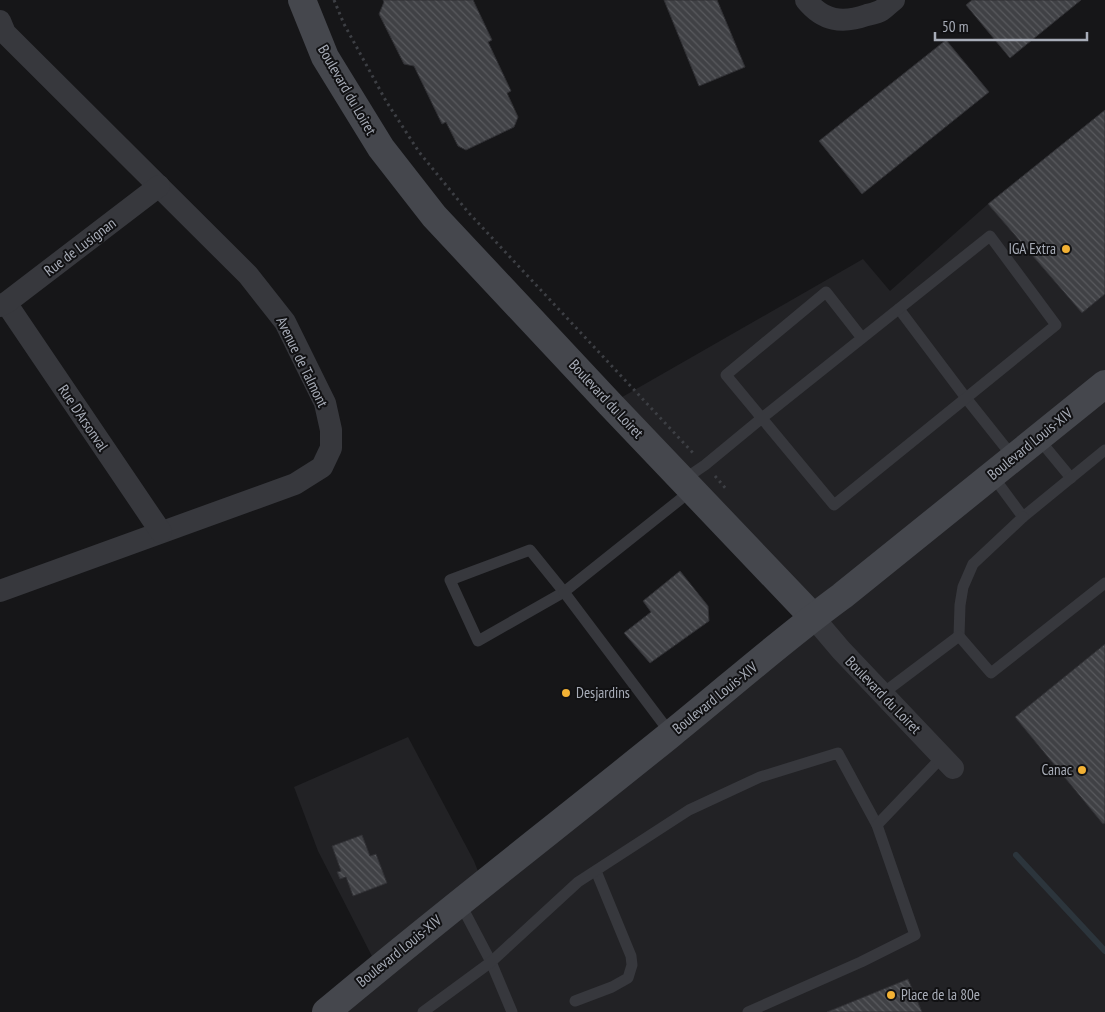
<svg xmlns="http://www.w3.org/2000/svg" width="1105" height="1012" viewBox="0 0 1105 1012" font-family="'PT Sans Narrow',sans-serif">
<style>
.built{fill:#222225}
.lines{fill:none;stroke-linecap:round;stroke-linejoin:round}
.stream{stroke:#2c353c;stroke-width:6}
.building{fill:url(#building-back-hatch);stroke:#303034}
.path{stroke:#3d3f44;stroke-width:3;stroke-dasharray:2.5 4;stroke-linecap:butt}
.lane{stroke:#37383d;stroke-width:11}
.street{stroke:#37383d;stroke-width:22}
.secondary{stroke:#45474d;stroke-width:28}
.poi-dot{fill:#f2b134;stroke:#111113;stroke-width:2}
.labels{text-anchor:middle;stroke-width:4;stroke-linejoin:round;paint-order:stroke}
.street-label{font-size:15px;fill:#a8adb8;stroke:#111113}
.poi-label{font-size:15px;fill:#a8adb8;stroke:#111113;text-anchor:end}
</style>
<defs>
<pattern id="building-back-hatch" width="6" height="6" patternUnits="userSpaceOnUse" patternTransform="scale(1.25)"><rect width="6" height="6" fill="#404145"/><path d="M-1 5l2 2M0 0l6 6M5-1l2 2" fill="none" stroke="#595a5e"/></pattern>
</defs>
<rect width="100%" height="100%" fill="#161618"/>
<!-- built -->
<path class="built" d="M1105 110V1012H326L378 968 318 851 294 787 408 737 474 861 483 884 813 617 610 404 863 259 890 291 988 204Z"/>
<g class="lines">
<!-- stream -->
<path class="stream" d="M1016 855 1105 951"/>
</g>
<!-- building -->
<g class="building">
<path d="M383 0H473L492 40 488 42 511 91 507 93 518 117 514 127 466 150 458 146 446 122 442 124 414 66 404 64 379 14 384 2Z"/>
<path d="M664 0H717L745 67 699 86Z"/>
<path d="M972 0H1081L1010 58 966 5Z"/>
<path d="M946 40 989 92 862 194 819 141Z"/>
<path d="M1105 110V294L1082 313 988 204Z"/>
<path d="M680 571 708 606 709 621 650 663 624 633 651 612 643 601Z"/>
<path d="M1105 644V823L1103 824 1015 717Z"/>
<path d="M362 835 370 856 376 854 387 883 353 896 346 877 340 879 337 872 341 871 332 846Z"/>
<path d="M908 979 922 1012H827Z"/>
</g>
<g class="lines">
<!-- path -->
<g class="path">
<path d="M334 0 344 24 386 101 419 152 468 212 695 455"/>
<path d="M715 476 727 490"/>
</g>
<!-- lane -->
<g class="lane">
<path d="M899 309 966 398 1013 457"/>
<path d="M1038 438 1071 478"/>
<path d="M992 475 1023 517 1105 450"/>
<path d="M683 480 705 465 762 418 990 236 1056 325 834 505 726 375 826 292 862 338"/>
<path d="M530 550 564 592 478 641 450 580Z"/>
<path d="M959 636 960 605 963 587 973 564 1023 517"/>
<path d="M882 694 959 636 991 673 1105 583"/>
<path d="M671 734 564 592 692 490"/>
<path d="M460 903 491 962 512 1012"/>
<path d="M575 1001 612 987 628 978 632 965 631 956 596 871"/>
<path d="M423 1012 491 962 578 882 689 810 760 777 838 753 877 825"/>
<path d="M748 1012 861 962 915 935 877 825 942 757"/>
</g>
<!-- street -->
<g class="street">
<path d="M806 0C823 21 842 24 867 15 871 14 877 13 882 10 886 7 890 3 894 0"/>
<path d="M0 21 5 33 248 275 285 322 325 403 331 430V448L322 467 295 484 0 591"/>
<path d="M6 303 161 532"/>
<path d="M0 306 6 303 159 186"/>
<path d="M813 617 841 650 953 768"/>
</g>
<!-- secondary -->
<g class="secondary">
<path d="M302 0 325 57 381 148 434 216 610 404 813 617"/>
<path d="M326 1012C439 917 556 827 671 734 728 688 783 639 842 596L1105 384"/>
</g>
</g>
<!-- markers -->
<g class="poi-dot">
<circle cx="1066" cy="249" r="5"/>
<circle cx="566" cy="693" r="5"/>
<circle cx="1082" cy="770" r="5"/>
<circle cx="891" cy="995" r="5"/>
</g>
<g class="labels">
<!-- street labels -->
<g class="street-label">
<text transform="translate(347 90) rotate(60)" y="5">Boulevard du Loiret</text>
<text transform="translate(80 247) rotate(-37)" y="5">Rue de Lusignan</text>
<text transform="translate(302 362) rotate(64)" y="5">Avenue de Talmont</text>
<text transform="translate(606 399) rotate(47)" y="5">Boulevard du Loiret</text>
<text transform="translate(83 418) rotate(56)" y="5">Rue D'Arsonval</text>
<text transform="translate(1030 444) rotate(-39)" y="5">Boulevard Louis-XIV</text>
<text transform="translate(883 695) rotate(46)" y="5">Boulevard du Loiret</text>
<text transform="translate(715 698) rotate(-39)" y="5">Boulevard Louis-XIV</text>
<text transform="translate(399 951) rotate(-39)" y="5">Boulevard Louis-XIV</text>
</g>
<!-- poi labels -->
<g class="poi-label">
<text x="1056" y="254">IGA Extra</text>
<text x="576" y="698" text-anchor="start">Desjardins</text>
<text x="1072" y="775">Canac</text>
<text x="901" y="1000" text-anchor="start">Place de la 80e</text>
</g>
</g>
<!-- scale -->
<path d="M935 32v8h152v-8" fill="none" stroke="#a8adb8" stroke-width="2.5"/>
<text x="942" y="32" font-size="15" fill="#a8adb8" stroke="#111113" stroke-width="4" paint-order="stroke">50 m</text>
</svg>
